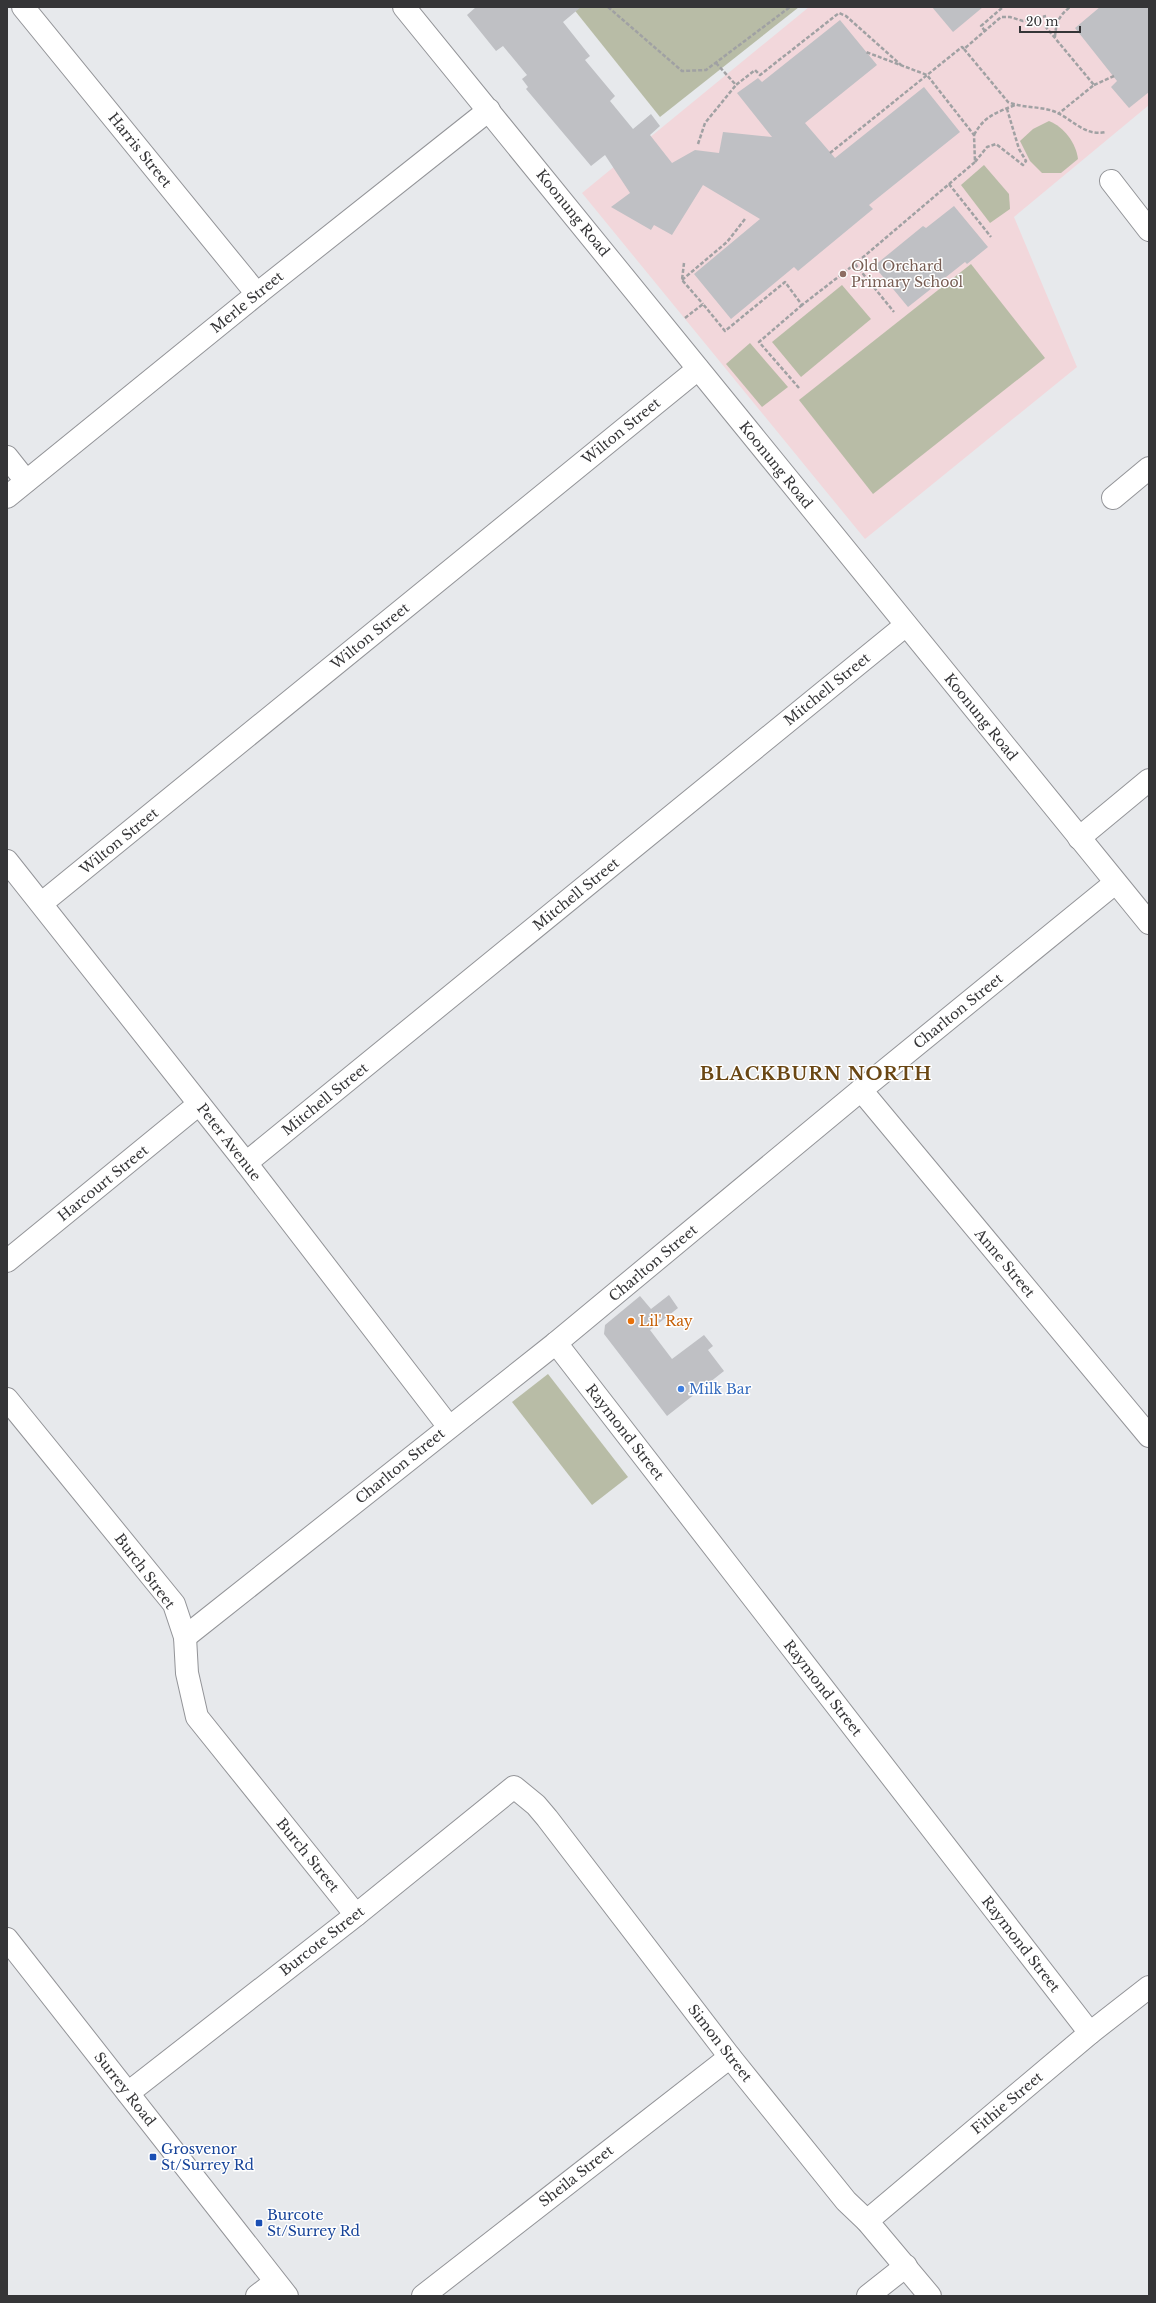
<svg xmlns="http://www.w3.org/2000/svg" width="1156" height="2303" viewBox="0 0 1156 2303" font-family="'Libre Baskerville',serif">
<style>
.education{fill:#f2d7db}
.green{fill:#b8bca6}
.building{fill:#bfc0c4}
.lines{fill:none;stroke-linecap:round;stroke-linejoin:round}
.minor-casing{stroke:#939498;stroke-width:24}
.tertiary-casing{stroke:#939498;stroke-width:24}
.primary-casing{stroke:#939498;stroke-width:24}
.path{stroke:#a0a1a3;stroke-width:2.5;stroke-dasharray:4 2;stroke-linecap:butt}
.minor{stroke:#fff;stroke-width:22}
.tertiary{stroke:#fff;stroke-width:22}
.primary{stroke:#fff;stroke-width:22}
.education-dot{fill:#8d6e63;stroke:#fff;stroke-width:1.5}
.food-dot{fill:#e8710a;stroke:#fff;stroke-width:1.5}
.shop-dot{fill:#3f7fe0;stroke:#fff;stroke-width:1.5}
.transit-dot{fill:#1a4fb4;stroke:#fff;stroke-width:1.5}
.labels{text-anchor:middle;stroke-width:3;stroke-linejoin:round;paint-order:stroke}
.street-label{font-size:14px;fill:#353537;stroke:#fff}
.education-label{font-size:14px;fill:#785e54;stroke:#fff;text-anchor:start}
.food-label{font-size:14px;fill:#c56008;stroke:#fff;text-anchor:start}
.shop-label{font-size:14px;fill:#366cbe;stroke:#fff;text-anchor:start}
.transit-label{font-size:14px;fill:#164399;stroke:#fff;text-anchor:start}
.district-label{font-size:18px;font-weight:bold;letter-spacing:1px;fill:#6a4714;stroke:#fff}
</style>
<rect width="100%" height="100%" fill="#e7e9ec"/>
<!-- education -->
<path class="education" d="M809 7H1149V105L1014 217 1077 367 865 539 582 193Z"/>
<!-- green -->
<g class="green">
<path d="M572 7H799L660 117Z"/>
<path d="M1049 121C1064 127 1076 143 1078 159L1061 173H1042L1030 161 1020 141 1033 129Z"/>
<path d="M984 165 1009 194 1010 209 990 223 961 185Z"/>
<path d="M971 264 1045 358 873 494 799 400Z"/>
<path d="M842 285 871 319 801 377 772 342Z"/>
<path d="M750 343 788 387 762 407 726 364Z"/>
<path d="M548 1374 628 1477 592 1505 512 1402Z"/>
</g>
<!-- building -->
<g class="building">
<path d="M476 7H581L563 22 590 56 585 60 615 96 610 101 633 129 651 114 660 126 650 135 672 163 695 150 719 153 723 132 772 137 737 93 758 78 762 82 840 20 877 65 805 123 835 158 924 87 960 132 869 205 873 209 798 271 794 267 731 319 694 274 760 219 703 185 672 235 654 225 651 230 611 207 630 193 605 155 591 166 526 89 528 87 522 79 527 75 503 46 496 51 467 15Z"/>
<path d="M932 7H983L953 32Z"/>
<path d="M1100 7H1149V92L1129 108 1111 87 1117 81 1075 28Z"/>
<path d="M954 206 988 247 967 264 965 262 908 307 874 266 923 226 926 228Z"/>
<path d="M669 1295 678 1308 650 1330 672 1359 704 1335 713 1346 708 1350 724 1371 667 1416 604 1334 605 1325 640 1296 651 1309Z"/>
</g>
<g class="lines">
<!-- minor casing -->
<g class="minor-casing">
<g id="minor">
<path d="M23 7 257 294"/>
<path d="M1111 181 1149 230"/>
<path d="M7 457 26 481"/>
<path d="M7 497 257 294 489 110"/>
<path d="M1113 498 1149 468"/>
<path d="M1079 838 1149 780"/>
<path d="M7 861 246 1163 449 1427"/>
<path d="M42 903 698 369"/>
<path d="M861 1090 1149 1436"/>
<path d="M246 1163 906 625"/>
<path d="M7 1261 199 1104"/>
<path d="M556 1343 1090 2033"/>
<path d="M7 1399 174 1604 185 1637 187 1673 197 1717 356 1915"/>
<path d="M185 1637 556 1343 861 1090 1115 883"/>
<path d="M128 2093 356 1915 514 1787 536 1805 547 1818 730 2057 846 2201 867 2221 930 2296"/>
<path d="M867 2221 1090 2033 1149 1987"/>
<path d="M257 2296 275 2282"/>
<path d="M423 2296 730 2057"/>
<path d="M868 2296 906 2266"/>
</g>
</g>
<!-- tertiary casing -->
<g class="tertiary-casing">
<path id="tertiary" d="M404 7 1149 923"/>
</g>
<!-- primary casing -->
<g class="primary-casing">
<path id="primary" d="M7 1939 287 2296"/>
</g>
<!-- path -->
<g class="path">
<path d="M608 7 682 71 706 70 790 7"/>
<path d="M1045 26 1094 85 1058 114"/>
<path d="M985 31 981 26 1003 7"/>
<path d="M1055 37C1056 22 1059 16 1070 7"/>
<path d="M964 49 1008 102C1022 108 1038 106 1053 111 1072 118 1084 137 1106 132"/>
<path d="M716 63 736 85 755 70 760 75 839 13 846 16 901 65"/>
<path d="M1094 85 1114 76"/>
<path d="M974 135C984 116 996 113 1015 105"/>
<path d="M698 144 705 123 736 85"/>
<path d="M830 153 962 47 964 49 1001 17H1010L1023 21 1046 16"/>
<path d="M975 162 987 147 996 144 1023 165 1026 161 1019 149 1007 109"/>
<path d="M949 184 991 237"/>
<path d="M684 263 682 280 703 304"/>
<path d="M855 264 894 312"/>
<path d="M682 280 727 242 745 219"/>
<path d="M685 318 703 304 725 331 785 282 802 305 855 264 975 162 974 135 927 75 866 52"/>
<path d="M799 388 759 342 802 305"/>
</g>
<!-- minor -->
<use href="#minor" class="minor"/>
<!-- tertiary -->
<use href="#tertiary" class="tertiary"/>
<!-- primary -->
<use href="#primary" class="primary"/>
</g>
<!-- markers -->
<circle class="education-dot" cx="843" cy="274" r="4"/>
<circle class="food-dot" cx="631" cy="1321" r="4"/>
<circle class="shop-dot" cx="681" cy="1389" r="4"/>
<g class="transit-dot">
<rect x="149" y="2153" width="8" height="8" rx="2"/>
<rect x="255" y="2219" width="8" height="8" rx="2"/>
</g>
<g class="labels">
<!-- street labels -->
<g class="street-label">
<text transform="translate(140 150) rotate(51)" y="5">Harris Street</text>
<text transform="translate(573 213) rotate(51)" y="5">Koonung Road</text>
<text transform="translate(247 302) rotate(-39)" y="5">Merle Street</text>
<text transform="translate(621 431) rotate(-39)" y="5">Wilton Street</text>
<text transform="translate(776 465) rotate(51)" y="5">Koonung Road</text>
<text transform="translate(370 636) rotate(-39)" y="5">Wilton Street</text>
<text transform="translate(827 689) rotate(-39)" y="5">Mitchell Street</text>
<text transform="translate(981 717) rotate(51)" y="5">Koonung Road</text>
<text transform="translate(119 841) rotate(-39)" y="5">Wilton Street</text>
<text transform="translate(576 894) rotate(-39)" y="5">Mitchell Street</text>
<text transform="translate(958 1011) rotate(-39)" y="5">Charlton Street</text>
<text transform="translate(325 1099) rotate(-39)" y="5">Mitchell Street</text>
<text transform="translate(229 1142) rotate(52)" y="5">Peter Avenue</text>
<text transform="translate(103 1183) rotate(-39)" y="5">Harcourt Street</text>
<text transform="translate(653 1263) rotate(-40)" y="5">Charlton Street</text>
<text transform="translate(1005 1263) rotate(50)" y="5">Anne Street</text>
<text transform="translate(625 1432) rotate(52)" y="5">Raymond Street</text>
<text transform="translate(400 1466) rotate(-39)" y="5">Charlton Street</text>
<text transform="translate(145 1571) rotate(53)" y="5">Burch Street</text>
<text transform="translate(823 1688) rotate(52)" y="5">Raymond Street</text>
<text transform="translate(308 1855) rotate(51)" y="5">Burch Street</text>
<text transform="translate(322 1941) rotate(-38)" y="5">Burcote Street</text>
<text transform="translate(1021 1944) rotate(52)" y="5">Raymond Street</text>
<text transform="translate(720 2043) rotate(52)" y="5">Simon Street</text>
<text transform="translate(125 2089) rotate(52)" y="5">Surrey Road</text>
<text transform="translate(1007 2103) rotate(-40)" y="5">Fithie Street</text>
<text transform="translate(576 2176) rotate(-38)" y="5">Sheila Street</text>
</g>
<!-- education labels -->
<g class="education-label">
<text x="851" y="271">Old Orchard<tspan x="851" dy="16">Primary School</tspan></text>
</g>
<!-- food labels -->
<g class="food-label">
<text x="639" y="1326">Lil' Ray</text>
</g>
<!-- shop labels -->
<g class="shop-label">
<text x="689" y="1394">Milk Bar</text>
</g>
<!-- transit labels -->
<g class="transit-label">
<text x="161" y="2154">Grosvenor<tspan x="161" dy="16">St/Surrey Rd</tspan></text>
<text x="267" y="2220">Burcote<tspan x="267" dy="16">St/Surrey Rd</tspan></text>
</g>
<!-- district labels -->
<g class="district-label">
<text x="816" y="1080">BLACKBURN NORTH</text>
</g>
</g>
<!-- border -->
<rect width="1156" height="2303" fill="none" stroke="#353537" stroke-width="16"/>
<!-- scale -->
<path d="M1020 26v6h60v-6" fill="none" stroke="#353537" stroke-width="2"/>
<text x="1026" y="26" font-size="12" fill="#353537" stroke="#ffffff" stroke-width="3" paint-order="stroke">20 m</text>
</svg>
